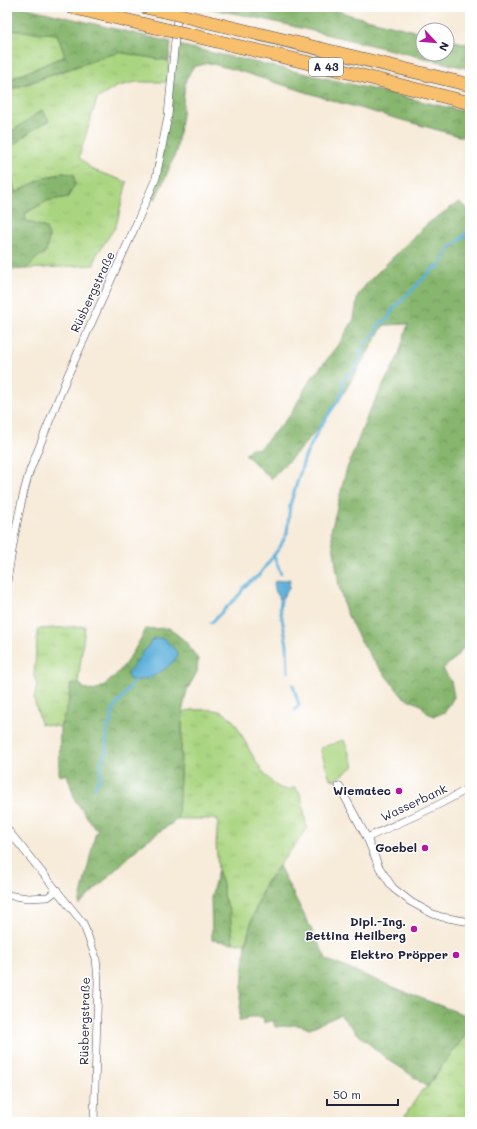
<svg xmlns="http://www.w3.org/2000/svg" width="477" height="1129" viewBox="0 0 477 1129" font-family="Mali,sans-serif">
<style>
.grass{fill:url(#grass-tufts);stroke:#667c5e}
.forest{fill:url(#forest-crowns);stroke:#546c54}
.park{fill:#aad580;stroke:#667c5e}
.water{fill:#5fb1db;stroke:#406a8b}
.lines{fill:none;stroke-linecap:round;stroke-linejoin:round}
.stream{stroke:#5fb1db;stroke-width:3}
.minor-casing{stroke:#424053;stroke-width:8}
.motorway-casing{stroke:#424053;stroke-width:14}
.minor{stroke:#fff;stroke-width:7}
.motorway{stroke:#f8bf6c;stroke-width:13}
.motorway-bridge-casing{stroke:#424053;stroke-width:14;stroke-linecap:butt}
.motorway-bridge{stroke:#f8bf6c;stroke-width:13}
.poi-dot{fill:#b5179e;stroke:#fff;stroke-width:1.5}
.labels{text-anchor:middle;stroke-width:3;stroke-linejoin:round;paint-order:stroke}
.shield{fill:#fff;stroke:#646476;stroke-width:1}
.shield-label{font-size:11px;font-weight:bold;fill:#22223b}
.street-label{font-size:12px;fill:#22223b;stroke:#fff}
.poi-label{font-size:12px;font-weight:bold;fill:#22223b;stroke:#fff;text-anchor:end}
</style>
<defs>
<pattern id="grass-tufts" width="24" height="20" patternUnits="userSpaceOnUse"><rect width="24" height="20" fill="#aad580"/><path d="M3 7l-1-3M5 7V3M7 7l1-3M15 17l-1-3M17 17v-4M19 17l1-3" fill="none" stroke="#92b770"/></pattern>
<pattern id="forest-crowns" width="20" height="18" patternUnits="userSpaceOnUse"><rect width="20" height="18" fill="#87b66e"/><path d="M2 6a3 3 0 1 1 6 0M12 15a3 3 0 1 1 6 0" fill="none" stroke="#6e945c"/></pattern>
</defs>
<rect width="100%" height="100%" fill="#fff"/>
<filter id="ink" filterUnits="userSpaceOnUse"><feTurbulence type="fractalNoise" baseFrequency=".025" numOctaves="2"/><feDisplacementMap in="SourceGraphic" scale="8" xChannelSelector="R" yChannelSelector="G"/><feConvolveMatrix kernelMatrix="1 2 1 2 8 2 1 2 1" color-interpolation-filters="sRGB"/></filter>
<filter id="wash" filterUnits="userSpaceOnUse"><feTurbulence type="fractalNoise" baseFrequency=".012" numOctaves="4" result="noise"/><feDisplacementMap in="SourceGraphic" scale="16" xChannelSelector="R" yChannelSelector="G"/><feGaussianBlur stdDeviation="0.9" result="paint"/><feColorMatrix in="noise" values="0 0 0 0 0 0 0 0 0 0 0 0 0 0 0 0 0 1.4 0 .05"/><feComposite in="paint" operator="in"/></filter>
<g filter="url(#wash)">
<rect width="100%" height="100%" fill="#f7ebd9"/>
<!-- grass -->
<g class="grass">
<path d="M7 30 57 34 65 56 7 80Z"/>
<path d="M118 52 169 61 167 82H136L116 87 97 99 79 157 93 170 127 182 116 226 96 256 94 265 26 269 38 257 46 252 49 237 46 228 26 221 25 214 47 201 68 197 75 184 73 174 61 173 42 179 15 193 7 160V151C20 139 33 129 49 120L42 110 7 135V91Z"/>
<path d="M85 626 78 683 70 685C69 700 66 713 60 727L41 724 34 699 37 685 34 676 38 629Z"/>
<path d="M190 710C201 710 214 708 224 713 228 715 232 719 235 723 245 738 270 803 295 787L301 795 307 829 264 885 252 919 245 944 233 943 230 912 223 895V884L218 870 216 844 218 819H178L183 712Z"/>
<path d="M470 1030V1122H401L422 1090 427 1088 451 1053Z"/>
</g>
<!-- forest -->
<g class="forest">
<path d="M7 7H23L171 42 169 61 118 52 7 90V81L65 56 57 34 7 30Z"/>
<path d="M203 7H328L350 15 423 33V54H447V39L470 45V69L267 20Z"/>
<path d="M178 45 334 80 470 113V139L334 101 236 70 209 63 193 67 185 82 182 115 176 152 166 176 155 200 153 191Z"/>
<path d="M42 110 49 121C33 128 20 139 7 151V135Z"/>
<path d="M7 160 15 193 42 179 61 173 74 174 75 184 68 197 47 201 25 213 26 221 46 228 49 237 46 252 38 257 26 269 7 270Z"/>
<path d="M459 202 470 211V639L457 656 443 669 451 681 454 697 445 712 435 716 427 713 421 705 403 697 373 660 358 636 346 612 339 586 331 531 346 471 369 412 398 357 408 324 384 325 339 401 305 444 271 479 245 454 251 448 259 449 291 414 310 380 338 346 354 319 358 295 368 282 427 224Z"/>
<path d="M169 628 185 641 198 659 197 672 187 690 183 708 178 819 142 844 79 905 95 835 98 829 94 827 75 800 67 774 59 776 60 727 69 704 71 685 79 683 84 688 94 691C118 680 134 652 146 629Z"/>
<path d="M279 866 327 960 428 1001 470 1017V1029L451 1053 427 1087 403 1069 387 1059 359 1035 340 1015 310 1028 296 1025 275 1027 273 1020 264 1023 263 1017H246V1020H239L246 944 252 919 265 885Z"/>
<path d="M218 870 223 884V896L230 912 233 943 212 940 211 897Z"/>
</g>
<!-- park -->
<path class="park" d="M344 740 354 766 336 780 330 779 320 748Z"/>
<!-- water -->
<g class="water">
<path d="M290 579 289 588 281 600C275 595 275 589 274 582Z"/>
<path d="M161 638 165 639 177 652 178 656C168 669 146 685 129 679L127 674 153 639Z"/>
</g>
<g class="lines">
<!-- stream -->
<g class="stream">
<path d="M274 556 281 574"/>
<path d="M281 600 280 608 287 645 288 672"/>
<path d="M211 623 240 594 244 587 259 575 280 547 287 533 290 505 305 457 319 429 341 396 343 387V380L356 368 365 343 375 333 380 323 388 319 392 310 434 268 440 267C443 261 445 254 449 249 456 241 466 238 470 227"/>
<path d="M293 685 299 705 295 710"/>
<path d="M95 787 100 778 101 763 106 751 107 729 112 720 113 710 134 681"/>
</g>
</g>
</g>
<g filter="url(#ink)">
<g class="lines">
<!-- minor casing -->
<g class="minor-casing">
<g id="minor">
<path d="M7 582C13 544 19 506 30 470L67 377 131 236 156 178 168 116 178 7"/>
<path d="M339 786 367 838 379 867 393 888 411 902 433 914 442 917 470 922"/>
<path d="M7 829 83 923 96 958 98 981 94 1122"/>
<path d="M367 838C401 821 438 808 470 787"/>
<path d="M7 895 28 898 48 897 57 890"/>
</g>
</g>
<!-- motorway casing -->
<g class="motorway-casing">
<g id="motorway">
<path d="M71 7 167 30"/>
<path d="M145 7 168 12"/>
<path d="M184 16 470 85"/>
<path d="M182 33 339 70 470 103"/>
</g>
</g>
<!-- minor -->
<use href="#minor" class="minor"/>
<!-- motorway -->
<use href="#motorway" class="motorway"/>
<!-- motorway-bridge casing -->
<g class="motorway-bridge-casing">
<g id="motorway-bridge">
<path d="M168 12 184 16"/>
<path d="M167 30 182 33"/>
</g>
</g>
<!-- motorway-bridge -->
<use href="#motorway-bridge" class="motorway-bridge"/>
</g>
</g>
<!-- markers -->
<g class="poi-dot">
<circle cx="399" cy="791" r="4"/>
<circle cx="425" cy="848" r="4"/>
<circle cx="414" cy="929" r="4"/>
<circle cx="456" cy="955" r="4"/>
</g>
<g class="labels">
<!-- shield labels -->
<rect class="shield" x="309" y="58" width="34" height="18" rx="3"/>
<g class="shield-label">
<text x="326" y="71">A 43</text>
</g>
<!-- street labels -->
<g class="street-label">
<text transform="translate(93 292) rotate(-65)" y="4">Rüsbergstraße</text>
<text transform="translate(414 803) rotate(-25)" y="4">Wasserbank</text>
<text transform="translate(85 1021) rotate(-89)" y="4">Rüsbergstraße</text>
</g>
<!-- poi labels -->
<g class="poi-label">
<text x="391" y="795">Wiematec</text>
<text x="417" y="852">Goebel</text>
<text x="406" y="926">Dipl.-Ing.<tspan x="406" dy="14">Bettina Heilberg</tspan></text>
<text x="448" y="959">Elektro Pröpper</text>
</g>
</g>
<!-- margin -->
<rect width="477" height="1129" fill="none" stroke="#fff" stroke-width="24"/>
<!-- north arrow -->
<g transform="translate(435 42) rotate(116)"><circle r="19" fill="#ffffff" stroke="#a7a7b1"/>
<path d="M0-3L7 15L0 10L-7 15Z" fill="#b5179e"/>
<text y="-6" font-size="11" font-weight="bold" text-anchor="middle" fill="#22223b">N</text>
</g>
<!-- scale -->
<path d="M327 1099v6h71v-6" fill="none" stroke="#22223b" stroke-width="2"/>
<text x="333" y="1099" font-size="12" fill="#22223b" stroke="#ffffff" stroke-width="3" paint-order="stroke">50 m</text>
</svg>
